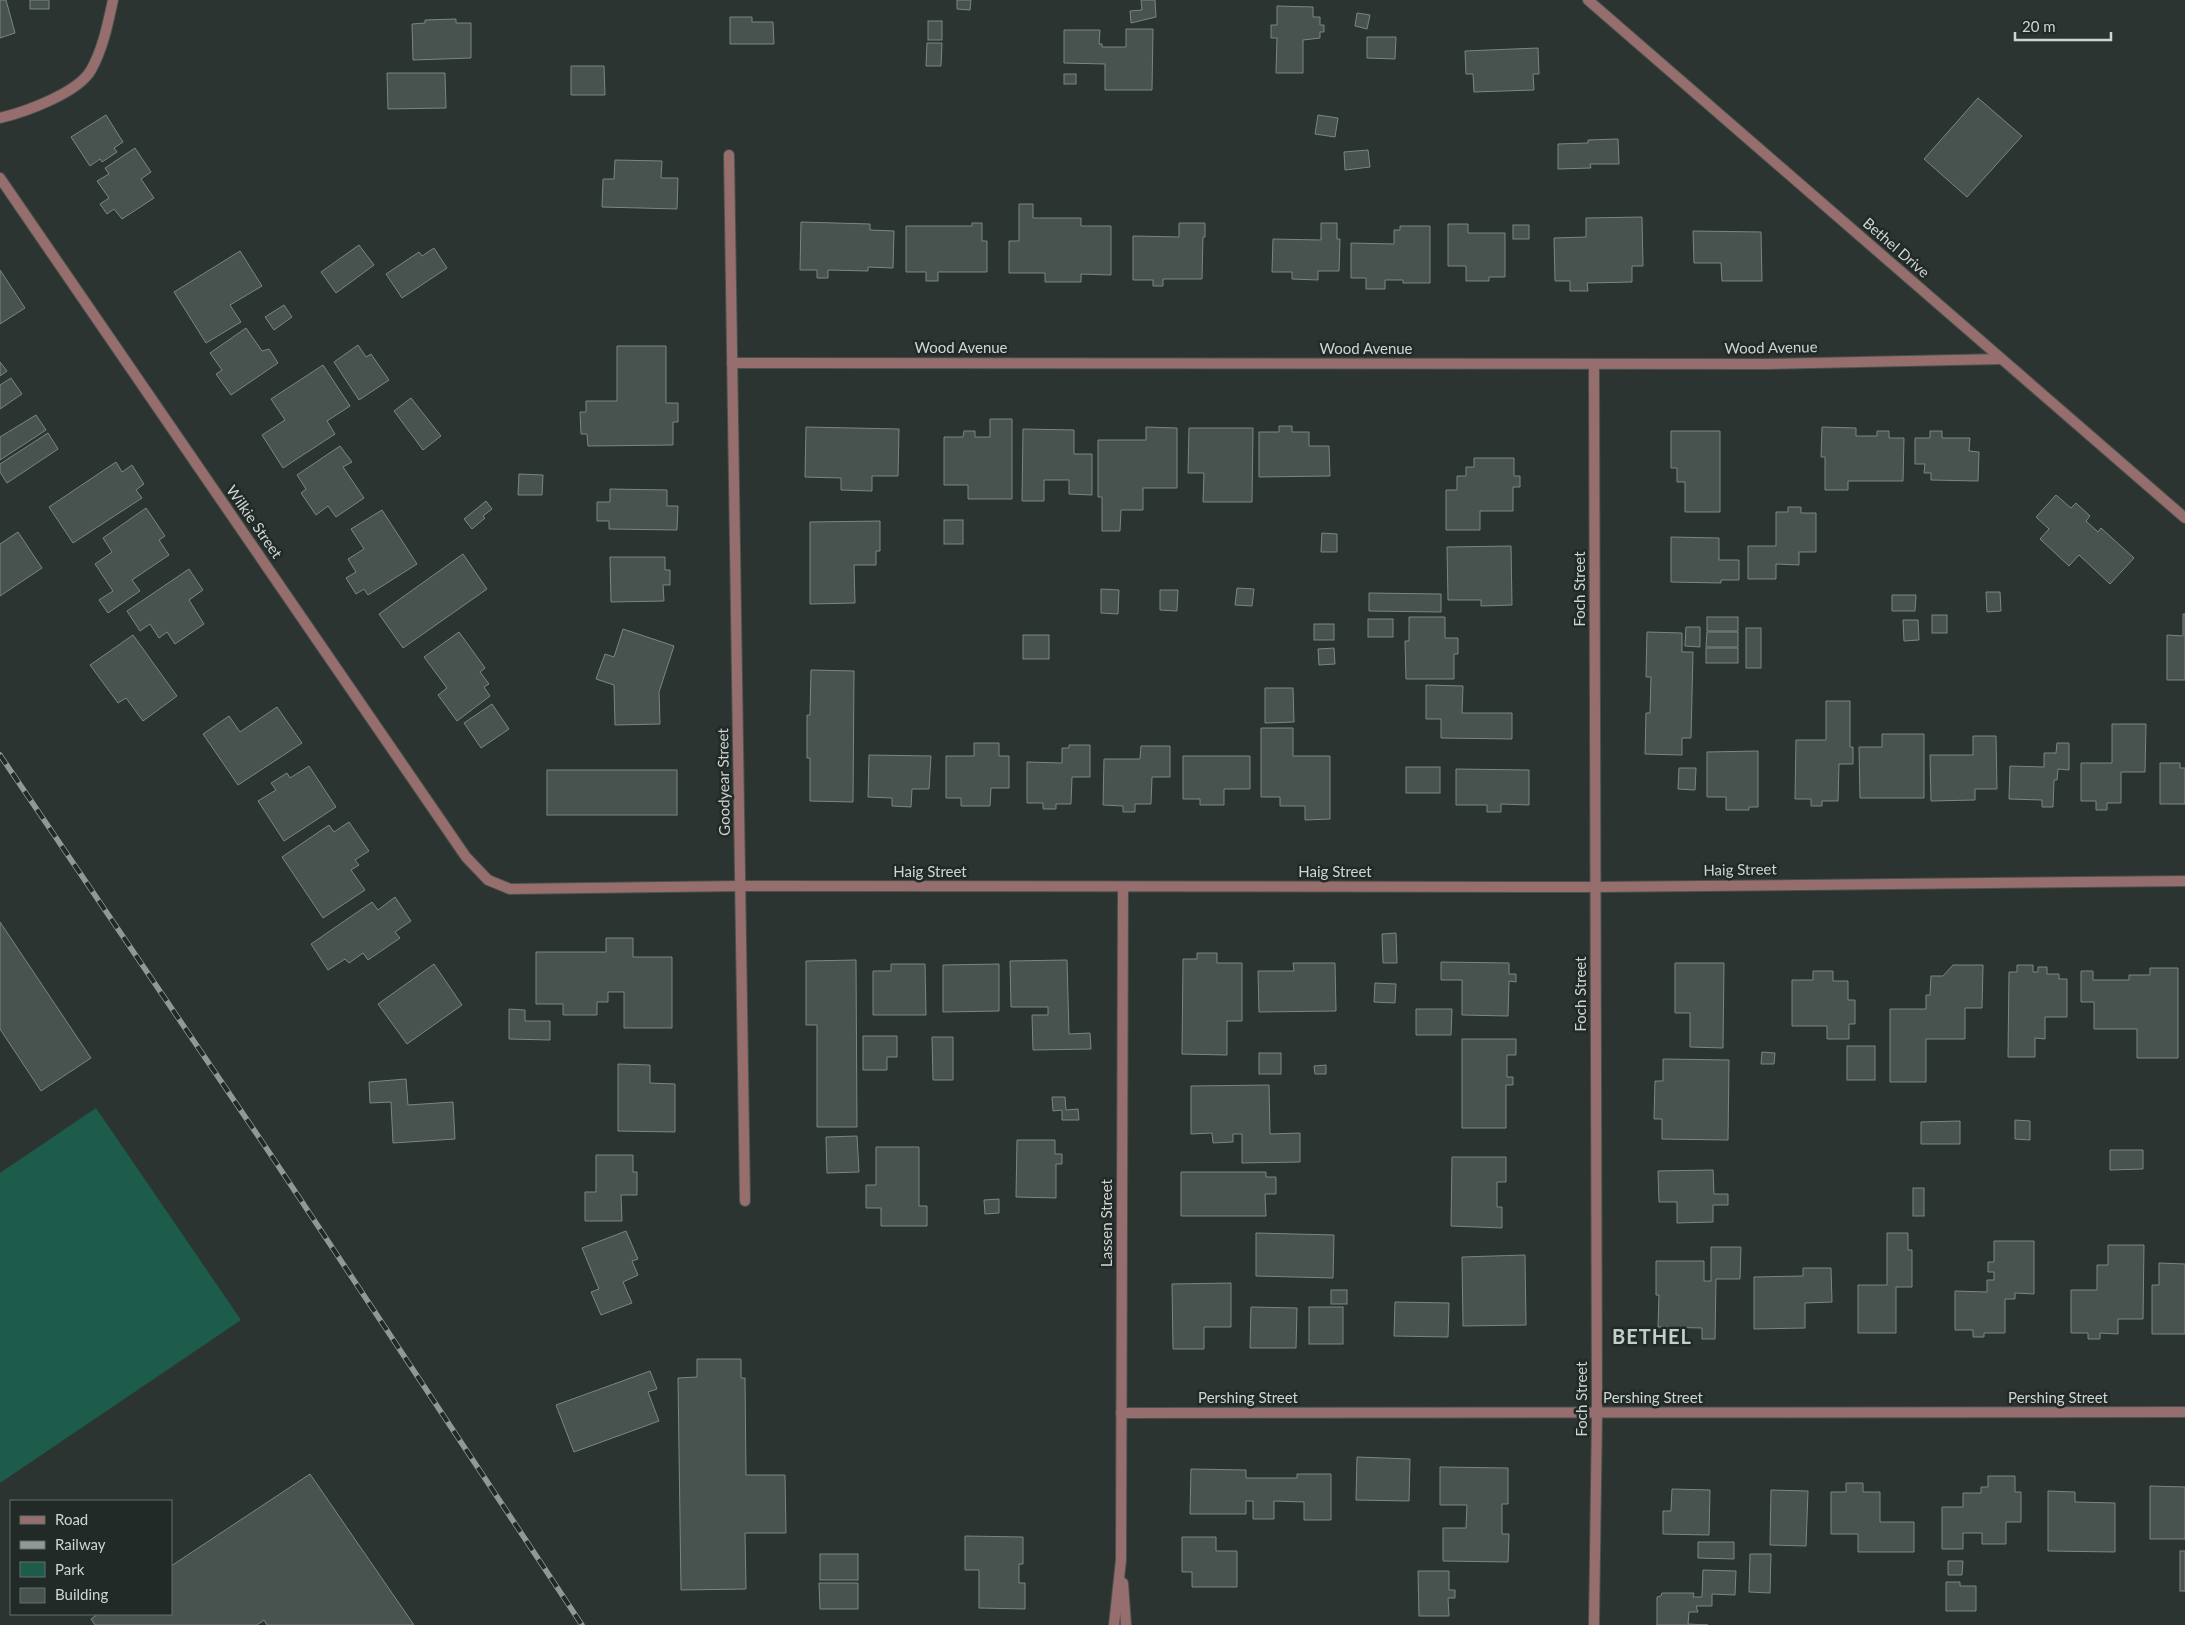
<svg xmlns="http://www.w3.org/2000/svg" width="2185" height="1625" viewBox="0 0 2185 1625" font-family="Lato,sans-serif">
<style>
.green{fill:#1d5c4a}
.building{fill:#48524e;stroke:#7b8682}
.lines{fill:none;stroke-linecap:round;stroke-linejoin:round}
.minor-casing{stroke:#49514d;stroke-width:12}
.tertiary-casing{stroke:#49514d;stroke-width:12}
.minor{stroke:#966e6d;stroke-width:10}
.tertiary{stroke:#966e6d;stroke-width:10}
.rail-casing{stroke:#929995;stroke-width:5.5}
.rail{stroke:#212a27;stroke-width:4;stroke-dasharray:11;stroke-linecap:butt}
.labels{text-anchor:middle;stroke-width:5;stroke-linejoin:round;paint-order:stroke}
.street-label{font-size:15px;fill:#cfd5d2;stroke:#212a27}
.district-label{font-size:20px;font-weight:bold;letter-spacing:1px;fill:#c3cfca;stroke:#212a27}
</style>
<rect width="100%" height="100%" fill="#2b3430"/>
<!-- green -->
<path class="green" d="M96 1108 241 1320 0 1483V1173Z"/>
<!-- building -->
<g class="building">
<path d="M0 0H6L15 33 0 38Z"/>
<rect x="30" y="0" width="19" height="9"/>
<path d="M957 0H971L970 10 957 9Z"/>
<path d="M1141 0H1155L1156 17 1131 23 1130 11 1142 10Z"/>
<path d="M1277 6 1313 7V17H1320V25H1324V32H1320V38L1303 40V73H1276L1277 38H1271V25H1277Z"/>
<path d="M1357 13 1370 15 1367 29 1355 26Z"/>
<path d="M730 17H752V22H773L774 44H730Z"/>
<path d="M456 19V23H471V58L413 60 412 24 425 23V20Z"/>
<rect x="928" y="21" width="14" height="19"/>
<path d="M1126 29H1153L1152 90H1105V64L1064 63V30H1100L1099 44H1102V47H1126Z"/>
<path d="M1367 37H1396L1395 59 1367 58Z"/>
<path d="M927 43H942L941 66H926Z"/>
<path d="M1538 48 1539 74H1533L1534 90 1474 92 1473 74H1466L1465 51Z"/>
<path d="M571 66H604L605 95H571Z"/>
<path d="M387 73H445L446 108 388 109Z"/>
<rect x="1064" y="74" width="12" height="10"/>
<path d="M1978 98 2022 136 1967 197 1924 159Z"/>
<path d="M106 115 123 142 114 148 117 152 102 162 100 159 90 166 71 137Z"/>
<path d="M1318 115 1338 118 1335 137 1315 134Z"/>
<path d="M1618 139 1619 164H1590L1591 168 1558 169V144L1588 143V140Z"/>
<path d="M135 148 151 172 141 179 154 198 122 219 114 209 107 214 100 204 109 198 97 181 109 174 105 168Z"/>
<path d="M1368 150 1370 167 1345 170 1344 152Z"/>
<path d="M615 160 662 161 661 178H678L677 209 602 207 603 179H614Z"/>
<path d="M1019 204H1033V218H1081V226H1111V275L1081 274V282H1045V273H1009V241H1019Z"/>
<path d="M1642 217 1643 266H1632V282L1587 283 1588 291H1570V281H1555L1554 238 1586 237V218Z"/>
<path d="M801 222 870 224V230L894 231 893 268 868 267V271L828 270V278H817V270H800Z"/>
<path d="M972 223H982V241H987V272H938V281H926V272H906V226H972Z"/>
<path d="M1179 223H1205V237H1203L1202 279H1163V286H1153V280H1133V236L1179 237Z"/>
<path d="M1321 223H1337V239H1340L1339 271H1318V280L1292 279V272H1272L1273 239 1321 240Z"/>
<path d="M1448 224H1468V233H1505V277H1489V281H1466V266H1448Z"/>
<rect x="1513" y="225" width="16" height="14"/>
<path d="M1400 226H1430V283H1403V280H1385V289H1366V278H1351V243L1394 244V230H1400Z"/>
<path d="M1693 231 1761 232 1762 281H1722L1721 263H1694Z"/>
<path d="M359 245 374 265 336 293 321 272Z"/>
<path d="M434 248 447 268 402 298 386 274 419 252 422 256Z"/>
<path d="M240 251 262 286 230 305 241 322 206 343 174 292Z"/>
<path d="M0 270 25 308 0 324Z"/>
<path d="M284 305 292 317 274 330 265 317Z"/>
<path d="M246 328 262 351 269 349 278 363 231 395 216 374 222 370 210 353Z"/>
<path d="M358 345 366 357 371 354 389 380 359 400 334 362Z"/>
<path d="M617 346H666V403H678V422H673V445L588 446 587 434H581L580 412H586V401H617Z"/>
<path d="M0 362 7 371 0 376Z"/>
<path d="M323 365 350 406 327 421 335 434 283 468 262 435 285 420 271 399Z"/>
<path d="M11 378 22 394 0 409V385Z"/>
<path d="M411 398 441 436 423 450 394 411Z"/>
<path d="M36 415 46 430 0 460V437Z"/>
<path d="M990 419H1012V499H968V485H944V437H963L964 431H975V437H990Z"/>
<path d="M1279 426H1292V432H1309V446H1329L1330 476 1259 477V432H1279Z"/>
<path d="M806 427 899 429 898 476H872V491L841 490V478L805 477Z"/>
<path d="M1146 427 1177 428V488H1143V510H1121L1120 531H1102V497H1098V440H1146Z"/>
<path d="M1822 427 1856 428V436H1877V431H1889V438H1904L1903 481H1848V490H1825V457H1821Z"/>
<path d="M1189 428H1253L1252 502H1203L1204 473H1188Z"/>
<path d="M1023 429 1074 430V454H1092V495L1069 494V480H1044V501H1022Z"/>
<path d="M1671 431H1720V512H1685V482H1677V468H1671Z"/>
<path d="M1930 431H1942V438H1970L1969 451 1979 452 1978 481 1931 480V473H1924L1925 464H1915V438H1930Z"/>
<path d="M48 433 58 449 7 483 0 472V464Z"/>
<path d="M340 446 352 462 343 467 364 498 336 517 328 506 316 515 301 493 306 489 297 475Z"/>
<path d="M1474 458H1514V476H1520V487H1513V511H1480V530H1446V490H1457V476H1466V467H1474Z"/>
<path d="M116 462 122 472 132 465 144 484 136 490 142 498 73 543 49 507Z"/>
<path d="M519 474 543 475 542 495H518Z"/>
<path d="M610 489 667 490V506H678L677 530 609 529V521H597V502H610Z"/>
<path d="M2056 495 2071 508 2076 503 2090 516 2086 521 2098 532 2101 528 2134 558 2110 584 2079 555 2069 566 2040 539 2049 529 2036 517Z"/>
<path d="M486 501 492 509 483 516 485 518 472 529 464 519Z"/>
<path d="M1788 507H1801V513H1816V552H1799V565L1776 564V579H1748V546H1776V512H1788Z"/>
<path d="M146 508 165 536 159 540 169 555 132 580 140 591 108 613 99 600 113 591 95 564 112 552 103 538Z"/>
<path d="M382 510 417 564 368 595 364 589 356 594 346 578 356 572 348 559 364 549 351 529Z"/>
<rect x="944" y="520" width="19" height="24"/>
<path d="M880 521V551H876V565H854L855 603 810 604V522Z"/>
<path d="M18 532 42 568 0 596V544Z"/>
<path d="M1322 533 1337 534V552H1321Z"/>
<path d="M1671 537 1719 538V560H1739V580H1721V583L1671 582Z"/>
<path d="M1511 546 1512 605 1481 606V600H1448L1447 547Z"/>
<path d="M463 554 487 589 403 648 379 614Z"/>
<path d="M610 557H665V570H670V585H663L664 601 611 602Z"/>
<path d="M189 569 203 590 189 600 204 624 175 644 167 632 159 638 150 624 140 631 127 611Z"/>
<path d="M1237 588 1254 589 1252 606 1235 605Z"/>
<path d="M1101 589 1119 590 1118 614 1101 613Z"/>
<path d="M1160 590H1178L1177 611 1160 610Z"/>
<path d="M1986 592H2000L2001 611 1987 612Z"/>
<path d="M1369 593 1441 594V612L1369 611Z"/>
<path d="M1892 595H1916L1915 611H1892Z"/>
<path d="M2183 614H2185V680H2167V635L2183 636Z"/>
<rect x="1932" y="615" width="15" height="18"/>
<path d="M1409 617H1445V638H1458V654H1454V679H1406L1405 641H1409Z"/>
<rect x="1707" y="617" width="31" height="14"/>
<rect x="1368" y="619" width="25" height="18"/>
<path d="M1903 620H1918L1919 640 1904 641Z"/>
<rect x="1314" y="624" width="20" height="16"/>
<path d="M1686 627H1700V647L1685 646Z"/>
<rect x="1746" y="628" width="15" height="40"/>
<path d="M623 629 674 646 659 692 660 724 615 725 614 685 596 679 605 654 614 657Z"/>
<path d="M459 632 485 668 480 672 489 684 484 687 490 696 457 721 438 695 447 688 424 657Z"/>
<path d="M1647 632 1682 633V652H1693L1691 738H1682V755L1645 754 1646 713H1650L1651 677H1646Z"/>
<path d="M1707 632H1738V647H1706Z"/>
<path d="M133 635 177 696 143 721 126 698 118 703 90 665Z"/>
<rect x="1023" y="635" width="26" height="24"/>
<path d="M1334 648 1335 664 1319 665 1318 649Z"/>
<rect x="1706" y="648" width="32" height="15"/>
<path d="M811 670 854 671 853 802 810 801V758H807V715H810Z"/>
<path d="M1426 685 1463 686 1462 713H1512V739L1441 738V719H1426Z"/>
<path d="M1265 688H1293L1294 722 1265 723Z"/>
<path d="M1826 701H1850V747H1853V764H1839L1838 801H1822V806H1811V799H1795L1796 740H1826Z"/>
<path d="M492 704 509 729 481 748 464 723Z"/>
<path d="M277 707 302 743 238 785 203 734 229 716 240 732Z"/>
<path d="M2112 724H2146L2145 772H2121V803H2107V810H2096V801H2081V763H2112Z"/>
<path d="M1261 728H1293V756H1330V819L1305 820V806H1280V797H1261Z"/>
<path d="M1882 734H1924V798H1860L1859 747H1882Z"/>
<path d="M1973 736H1996L1997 789H1975V800L1931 801 1930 755H1973Z"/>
<path d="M974 743H999V756H1009V788H991L990 806H961V798H946V756H974Z"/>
<path d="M2057 743H2069V770L2058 769 2057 780H2054L2053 807H2042V800L2009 799 2010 766 2044 767V753H2056Z"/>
<path d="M1069 745H1090V777H1072L1071 804H1056V809H1043V803H1027V762L1062 763V748H1069Z"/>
<path d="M1141 746H1170V777H1152L1151 804H1135V812H1123V806L1103 805 1104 759H1140Z"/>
<path d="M1758 751V807H1749V810H1726V797H1707V752Z"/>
<path d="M869 755 931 756 929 789H912L911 807 892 806V798L868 797Z"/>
<path d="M1183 756H1250V789H1224V805H1200V799H1183Z"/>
<path d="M2160 763H2180V768H2185V804H2160Z"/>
<path d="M309 766 336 807 284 841 258 801 276 790 271 783 287 773 290 778Z"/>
<rect x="1406" y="767" width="34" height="26"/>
<path d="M1679 768H1696L1695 790 1678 789Z"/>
<path d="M1456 769 1529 770V805L1501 804V812H1487V805H1456Z"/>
<rect x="547" y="770" width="130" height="45"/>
<path d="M349 822 369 851 355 860 359 865 351 870 365 890 323 918 282 857 329 825 334 832Z"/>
<path d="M395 897 411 921 395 932 400 938 368 960 363 953 349 963 345 959 328 970 311 944 372 902 378 910Z"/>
<path d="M0 922 91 1058 41 1091 0 1029Z"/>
<path d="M1396 933 1397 963H1383L1382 934Z"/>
<path d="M606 938H633V957H672V1028H624V992H608V1002H597V1015H563V1004H536V952H606Z"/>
<path d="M1197 953H1217V963H1242V1021H1227V1055L1182 1054 1183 959H1197Z"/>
<path d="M856 960 857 1127H817V1025H806V961Z"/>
<path d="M1067 960 1069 1034 1090 1033 1091 1049 1033 1050 1032 1015H1048V1007H1011L1010 961Z"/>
<path d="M1441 962 1509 963V974H1516V982L1509 981 1508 1016 1462 1015V980H1441Z"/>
<path d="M1293 963H1335L1336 1011 1259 1012 1258 971H1294Z"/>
<path d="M1675 963H1724L1723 1048 1690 1047V1013H1675Z"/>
<path d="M434 964 462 1005 407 1044 378 1004Z"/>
<path d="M891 964H925L926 1015H873V971H891Z"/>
<path d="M999 964V1011L943 1012V965Z"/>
<path d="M1953 965H1983L1982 1008H1965V1039H1926V1082H1890V1009H1926V995H1930L1931 976H1943Z"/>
<path d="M2017 965H2033V972H2038V967H2047V974H2059V979H2067V1017H2045V1039L2035 1038V1057H2008L2009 972H2017Z"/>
<path d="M2150 968H2178V1058H2137V1029H2094V1002H2081V971H2093V980H2129V975H2150Z"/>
<path d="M1813 971H1833V981H1848V1000H1855V1024H1849V1039H1827V1026H1792V980H1813Z"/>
<path d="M1375 983 1396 984 1395 1003 1374 1002Z"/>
<path d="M509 1009 525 1010V1021H550V1040L509 1039Z"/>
<path d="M1416 1009H1452L1451 1035H1416Z"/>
<path d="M863 1036H897V1057H887V1070H863Z"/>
<path d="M932 1037H953V1080H933Z"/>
<path d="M1462 1039H1516V1055H1507V1077H1513V1085H1506V1128H1462Z"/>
<rect x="1847" y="1046" width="28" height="34"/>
<path d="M1762 1052 1775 1053 1774 1064H1761Z"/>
<rect x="1259" y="1053" width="22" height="21"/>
<path d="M1663 1059 1729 1060 1728 1140 1662 1139V1119H1654L1655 1081H1663Z"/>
<path d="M618 1064 650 1065V1083L675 1084V1132L618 1131Z"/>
<path d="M1326 1065V1074H1315L1314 1066Z"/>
<path d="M406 1079 408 1105 453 1102 455 1139 393 1143 391 1102 370 1103 369 1082Z"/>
<path d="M1269 1085 1270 1134 1300 1133V1162L1242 1163V1134H1233V1142L1213 1143 1212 1133 1191 1134V1086Z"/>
<path d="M1052 1097H1065L1066 1110 1078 1109 1079 1120H1062V1110L1053 1111Z"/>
<path d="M2015 1120 2030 1121V1140L2015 1139Z"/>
<path d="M1960 1121V1144H1921V1122Z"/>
<path d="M857 1136 859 1172 827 1173 826 1137Z"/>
<path d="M1017 1140H1055V1154H1062V1164H1056V1198L1016 1197Z"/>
<path d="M876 1147H919V1206H927V1226H881V1208H866V1185H876Z"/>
<path d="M2110 1150H2143V1169L2110 1170Z"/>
<path d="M596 1155H633V1172H637V1195H621L622 1221H585V1192H596Z"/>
<path d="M1452 1157H1506V1182H1497V1207H1502V1228L1451 1226Z"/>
<path d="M1713 1170 1714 1194H1728V1205H1713V1222L1677 1223V1202H1659L1658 1171Z"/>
<path d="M1181 1172H1266V1177H1276V1194H1265L1266 1216H1181Z"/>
<rect x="1913" y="1188" width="11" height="28"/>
<path d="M999 1199V1213L985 1214 984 1200Z"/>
<path d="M626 1231 638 1259 632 1261 638 1275 623 1282 632 1303 601 1315 591 1292 599 1289 582 1248Z"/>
<path d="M1256 1233 1334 1235 1333 1278 1256 1276Z"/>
<path d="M1887 1233H1908V1250H1912V1287H1896V1333H1858V1285H1887Z"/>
<path d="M1994 1241H2034V1294L2015 1293V1299H2005V1333H1984V1337H1973V1330H1955V1291L1987 1292V1280H1994V1272H1988V1262H1994Z"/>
<path d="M2108 1245H2144L2143 1319H2118V1334L2100 1333V1339H2088V1333H2071V1290H2097V1265H2108Z"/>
<path d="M1711 1247H1741L1740 1279H1716L1715 1339H1702V1328L1658 1327 1659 1295H1656V1261H1704V1281H1711Z"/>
<path d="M1525 1255 1526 1325 1463 1326 1462 1257Z"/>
<path d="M2159 1263 2185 1264V1334H2152V1285H2159Z"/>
<path d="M1803 1268H1831L1832 1302 1805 1303V1328L1754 1329V1277L1803 1276Z"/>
<path d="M1231 1283V1327H1204V1349H1173L1172 1284Z"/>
<rect x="1331" y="1290" width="16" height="14"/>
<path d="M1395 1302 1449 1303 1448 1337 1394 1336Z"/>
<path d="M1251 1307 1297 1308 1296 1348H1250Z"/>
<rect x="1309" y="1307" width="34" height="37"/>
<path d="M697 1359H741V1378H745L746 1475H785L786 1533H745L746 1589 681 1590 678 1378 697 1377Z"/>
<path d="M650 1371 657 1389 648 1392 659 1421 574 1452 556 1405Z"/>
<path d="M1357 1457 1410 1459 1409 1501 1356 1500Z"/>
<path d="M1440 1467 1508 1468V1504H1502V1534H1509L1508 1562 1443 1561V1528H1466L1467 1505H1440Z"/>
<path d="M1191 1469 1246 1470V1478H1297V1474H1331V1520H1304V1502L1274 1501V1519H1253V1501H1246V1514H1190Z"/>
<path d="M310 1474 414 1625H267L264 1620 257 1625H95L91 1619 98 1614H171V1566Z"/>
<path d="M1988 1476H2015V1492H2021V1522H2006V1544H1982V1533H1963V1549H1942V1507H1963V1493H1981V1487H1988Z"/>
<path d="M1846 1483H1863V1492H1880V1522H1914V1552H1858V1534H1831V1492H1846Z"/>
<path d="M2150 1486 2185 1487V1539H2150Z"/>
<path d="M1672 1489 1710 1490 1709 1535 1663 1534V1511H1671Z"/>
<path d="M1771 1490 1808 1491 1806 1546 1770 1545Z"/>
<path d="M2048 1491 2075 1492V1502L2115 1503V1552L2048 1551Z"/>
<path d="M965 1536 1023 1537V1564H1019V1583H1025V1609L979 1608V1570H965Z"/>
<path d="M1182 1537H1216V1551H1237V1587H1192V1572H1182Z"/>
<path d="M1698 1542H1734V1559L1698 1558Z"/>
<rect x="2180" y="1551" width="5" height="40"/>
<rect x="820" y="1554" width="38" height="26"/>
<path d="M1750 1554H1771L1770 1593 1749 1592Z"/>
<path d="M1948 1561H1963L1962 1575H1948Z"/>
<path d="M1703 1570 1736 1571 1735 1595 1712 1594V1606H1696L1698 1612H1689L1688 1624 1708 1625H1657V1597L1661 1596 1662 1593H1694L1693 1597H1702Z"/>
<path d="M1418 1571H1449V1590H1455V1598H1448L1449 1616H1419Z"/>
<path d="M1946 1582H1960V1586H1976V1611H1946Z"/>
<path d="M819 1583H858V1609H820Z"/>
</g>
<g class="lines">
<!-- minor casing -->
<g class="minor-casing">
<g id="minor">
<path d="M0 118C25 112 78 93 91 70 103 49 108 23 113 0"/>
<path d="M729 155 745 1201"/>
<path d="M0 178 466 857 488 880 510 889 740 886 1596 887 2185 881"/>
<path d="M732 363 1766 364 2001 359"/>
<path d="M1121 1413 2185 1412"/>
<path d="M1123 1583 1126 1625"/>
<path d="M1114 1625 1121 1560 1123 887"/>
<path d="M1594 1625 1597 1414 1594 364"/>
</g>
</g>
<!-- tertiary casing -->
<g class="tertiary-casing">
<path id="tertiary" d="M1588 0 2185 518"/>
</g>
<!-- minor -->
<use href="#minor" class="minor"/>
<!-- tertiary -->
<use href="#tertiary" class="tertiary"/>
<!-- rail casing -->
<g class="rail-casing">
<path id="rail" d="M0 755 271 1155 582 1625"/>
</g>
<!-- rail -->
<use href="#rail" class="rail"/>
</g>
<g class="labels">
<!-- street labels -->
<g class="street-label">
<text transform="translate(1896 248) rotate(41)" y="5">Bethel Drive</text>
<text x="961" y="353">Wood Avenue</text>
<text transform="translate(1771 348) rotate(-1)" y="5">Wood Avenue</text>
<text x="1366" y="354">Wood Avenue</text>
<text transform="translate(254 522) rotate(55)" y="5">Wilkie Street</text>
<text transform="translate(1580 589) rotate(-90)" y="5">Foch Street</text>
<text transform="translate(724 782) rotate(-91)" y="5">Goodyear Street</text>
<text transform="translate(1740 870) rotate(-1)" y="5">Haig Street</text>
<text x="930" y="877">Haig Street</text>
<text x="1335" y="877">Haig Street</text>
<text transform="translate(1581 994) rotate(-90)" y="5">Foch Street</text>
<text transform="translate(1107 1223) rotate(-90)" y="5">Lassen Street</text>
<text x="1248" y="1403">Pershing Street</text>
<text x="1653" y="1403">Pershing Street</text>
<text x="2058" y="1403">Pershing Street</text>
<text transform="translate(1582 1399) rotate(-90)" y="5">Foch Street</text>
</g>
<!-- district labels -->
<g class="district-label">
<text x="1652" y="1344">BETHEL</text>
</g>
</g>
<!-- legend -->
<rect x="10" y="1500" width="162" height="115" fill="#212a27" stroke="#676e6b"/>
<rect x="20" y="1516" width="25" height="8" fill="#966e6d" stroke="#676e6b"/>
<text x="55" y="1525" font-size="15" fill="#cfd5d2">Road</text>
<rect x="20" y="1541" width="25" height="8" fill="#929995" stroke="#676e6b"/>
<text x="55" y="1550" font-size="15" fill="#cfd5d2">Railway</text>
<rect x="20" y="1562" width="25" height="15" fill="#1d5c4a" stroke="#676e6b"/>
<text x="55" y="1575" font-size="15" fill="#cfd5d2">Park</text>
<rect x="20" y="1588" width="25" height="15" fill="#48524e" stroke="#676e6b"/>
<text x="55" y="1600" font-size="15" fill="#cfd5d2">Building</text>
<!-- scale -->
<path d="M2015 32v8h96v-8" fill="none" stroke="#cfd5d2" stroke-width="2.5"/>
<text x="2022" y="32" font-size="15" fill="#cfd5d2" stroke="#212a27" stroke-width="4" paint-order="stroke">20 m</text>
</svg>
